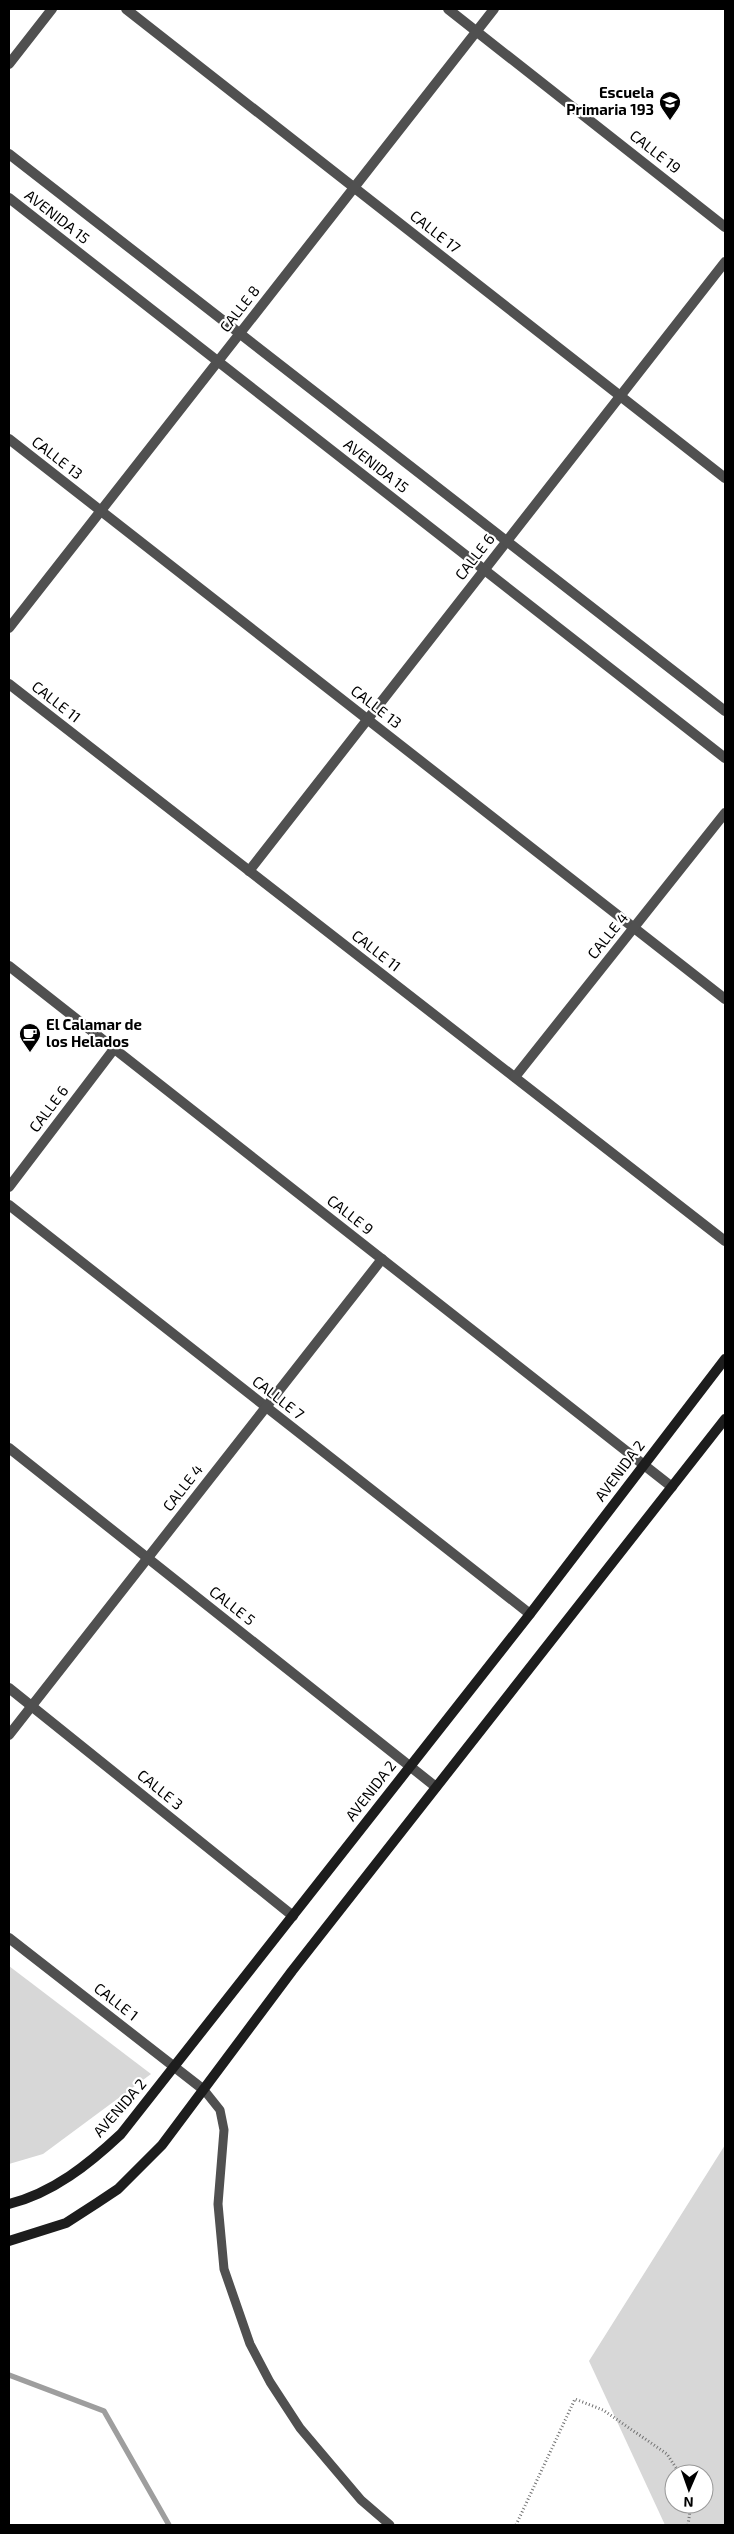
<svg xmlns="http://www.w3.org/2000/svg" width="734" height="2534" viewBox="0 0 734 2534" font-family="'Exo 2',sans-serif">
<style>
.green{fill:#d7d7d7;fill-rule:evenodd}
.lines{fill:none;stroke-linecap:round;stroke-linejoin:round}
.stream{stroke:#9e9e9e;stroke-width:5.5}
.path{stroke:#727272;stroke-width:3;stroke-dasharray:1 2.5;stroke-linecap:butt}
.service{stroke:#505050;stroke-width:9}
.minor{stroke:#505050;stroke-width:10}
.tertiary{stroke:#505050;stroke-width:10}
.secondary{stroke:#1d1d1d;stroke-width:10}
.labels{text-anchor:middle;stroke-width:4.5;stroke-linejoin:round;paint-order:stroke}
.poi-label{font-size:15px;font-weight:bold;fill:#000;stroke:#fff;text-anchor:end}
.street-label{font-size:15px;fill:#000;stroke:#fff}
</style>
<rect width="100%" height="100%" fill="#fff"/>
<!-- green -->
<g class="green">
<path d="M9 1966 151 2074 43 2154 9 2164Z"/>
<path d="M725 2145V2525H665L589 2361ZM674 2474H704V2504H674Z"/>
</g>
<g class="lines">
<!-- stream -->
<path class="stream" d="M9 2375 104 2411 169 2525"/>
<!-- path -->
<g class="path">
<path d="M516 2525 575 2399 603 2410 667 2454 680 2474"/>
<path d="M688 2525 691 2504"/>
</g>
<!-- service -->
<path class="service" d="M204 2090 220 2110 224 2130 218 2204 224 2269 250 2344 270 2382 300 2428 361 2500 390 2525"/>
<!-- minor -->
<g class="minor">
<path d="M126 9 725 478"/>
<path d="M448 9 725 227"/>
<path d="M9 64 52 9"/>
<path d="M9 439 725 999"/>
<path d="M9 628 494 9"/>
<path d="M9 684 725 1241"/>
<path d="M249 871 725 262"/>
<path d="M9 966 672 1487"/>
<path d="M515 1077 725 813"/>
<path d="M9 1187 114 1049"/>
<path d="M9 1205 530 1614"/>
<path d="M9 1448 436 1787"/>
<path d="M9 1688 293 1916"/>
<path d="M9 1735 382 1259"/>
<path d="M9 1938 204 2090"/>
</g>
<!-- tertiary -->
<g class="tertiary">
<path d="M9 154 725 711"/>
<path d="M9 198 725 758"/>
</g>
<!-- secondary -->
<g class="secondary">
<path d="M9 2204C53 2193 89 2164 121 2134L530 1614 725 1359"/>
<path d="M9 2241 66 2223 97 2203 118 2189 162 2145 292 1971 725 1419"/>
</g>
</g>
<!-- icons -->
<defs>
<g id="school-pin" transform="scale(1.125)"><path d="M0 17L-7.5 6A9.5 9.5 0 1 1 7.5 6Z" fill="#000" stroke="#fff"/><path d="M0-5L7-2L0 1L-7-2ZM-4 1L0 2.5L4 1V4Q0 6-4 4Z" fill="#fff"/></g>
<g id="cafe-pin" transform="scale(1.125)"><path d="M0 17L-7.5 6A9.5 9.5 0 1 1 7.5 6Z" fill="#000" stroke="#fff"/><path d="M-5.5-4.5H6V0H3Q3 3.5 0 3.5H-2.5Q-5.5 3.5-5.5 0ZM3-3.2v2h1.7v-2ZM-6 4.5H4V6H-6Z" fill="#fff"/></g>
</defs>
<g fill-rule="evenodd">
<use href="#school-pin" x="670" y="102"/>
<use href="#cafe-pin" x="30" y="1034"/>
</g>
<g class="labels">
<!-- poi labels -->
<g class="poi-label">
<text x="654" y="98">Escuela<tspan x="654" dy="17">Primaria 193</tspan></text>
<text x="46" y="1030" text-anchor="start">El Calamar de<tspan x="46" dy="17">los Helados</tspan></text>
</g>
<!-- street labels -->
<g class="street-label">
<text transform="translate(655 152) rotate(38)" y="5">CALLE 19</text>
<text transform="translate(57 217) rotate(38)" y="5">AVENIDA 15</text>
<text transform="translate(435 232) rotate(38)" y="5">CALLE 17</text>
<text transform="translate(240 309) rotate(-52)" y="5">CALLE 8</text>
<text transform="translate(57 458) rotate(38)" y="5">CALLE 13</text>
<text transform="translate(376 466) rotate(38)" y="5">AVENIDA 15</text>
<text transform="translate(475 557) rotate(-52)" y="5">CALLE 6</text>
<text transform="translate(56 702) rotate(38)" y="5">CALLE 11</text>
<text transform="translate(376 707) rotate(38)" y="5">CALLE 13</text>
<text transform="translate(608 936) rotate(-51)" y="5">CALLE 4</text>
<text transform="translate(376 951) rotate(38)" y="5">CALLE 11</text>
<text transform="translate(49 1109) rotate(-53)" y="5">CALLE 6</text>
<text transform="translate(350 1215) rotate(38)" y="5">CALLE 9</text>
<text transform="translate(278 1398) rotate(38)" y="5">CALLLE 7</text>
<text transform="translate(620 1471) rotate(-53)" y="5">AVENIDA 2</text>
<text transform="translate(183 1488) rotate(-52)" y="5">CALLE 4</text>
<text transform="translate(232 1606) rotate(38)" y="5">CALLE 5</text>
<text transform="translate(160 1790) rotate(39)" y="5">CALLE 3</text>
<text transform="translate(371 1791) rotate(-52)" y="5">AVENIDA 2</text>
<text transform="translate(116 2002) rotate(38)" y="5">CALLE 1</text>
<text transform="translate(120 2108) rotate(-49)" y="5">AVENIDA 2</text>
</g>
</g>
<!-- border -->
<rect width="734" height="2534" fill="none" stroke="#000000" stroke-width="20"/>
<!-- north arrow -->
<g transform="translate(689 2489) rotate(182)"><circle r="24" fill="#ffffff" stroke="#999999"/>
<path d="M0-4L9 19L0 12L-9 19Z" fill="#000000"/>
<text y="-8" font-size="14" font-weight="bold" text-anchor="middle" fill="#000000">N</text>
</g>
</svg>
